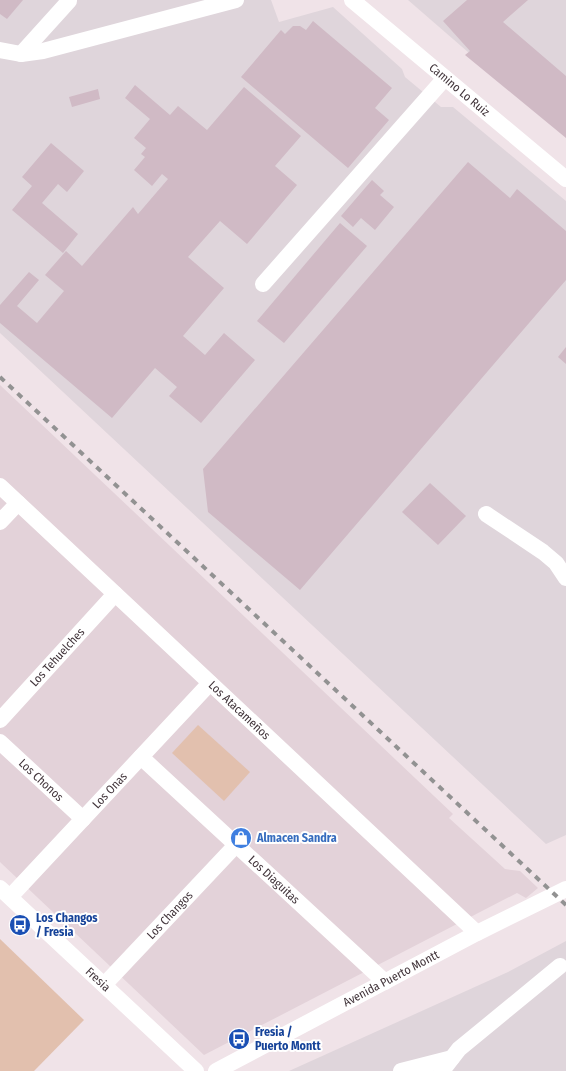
<svg xmlns="http://www.w3.org/2000/svg" width="566" height="1071" viewBox="0 0 566 1071" font-family="'Fira Sans Condensed',sans-serif">
<style>
.residential{fill:#e3d2d9}
.industrial{fill:#dfd5db}
.green{fill:#e2c0ae}
.building{fill:#d0bac5}
.lines{fill:none;stroke-linecap:round;stroke-linejoin:round}
.minor{stroke:#fff;stroke-width:16}
.rail{stroke:#929292;stroke-width:4;stroke-dasharray:6 6;stroke-linecap:butt}
.labels{text-anchor:middle;stroke-width:4;stroke-linejoin:round;paint-order:stroke}
.street-label{font-size:12px;fill:#41343a;stroke:#fff}
.shop-label{font-size:12px;font-weight:bold;fill:#366cbe;stroke:#fff;text-anchor:start}
.transit-label{font-size:12px;font-weight:bold;fill:#164399;stroke:#fff;text-anchor:start}
</style>
<rect width="100%" height="100%" fill="#f0e3e8"/>
<!-- residential -->
<path class="residential" d="M0 385 453 814 449 818 505 869 520 871 538 888 526 898 517 893 204 1055 0 862Z"/>
<!-- industrial -->
<g class="industrial">
<path d="M0 0H271L279 22 333 7 402 69 405 77 441 107H453L566 201V835L546 844 0 333Z"/>
<path d="M408 0H566V137Z"/>
<path d="M566 941V1071H289L508 972Z"/>
</g>
<!-- green -->
<g class="green">
<path d="M198 725 250 772 224 801 172 753Z"/>
<path d="M0 939 84 1020 34 1071H0Z"/>
</g>
<!-- building -->
<g class="building">
<path d="M0 0H23L7 19 0 14Z"/>
<path d="M467 0H528L503 22 566 76V138L465 55 470 51 443 21Z"/>
<path d="M313 21 392 88 375 108 389 120 348 168 241 77 281 30 285 34 293 26H300L306 30Z"/>
<path d="M135 85 170 115 178 106 207 130 244 87 301 136 275 166 297 185 247 244 220 221 188 257 224 288 183 336 205 355 224 333 255 360 201 423 169 396 177 387 155 368 112 418 0 323V305L29 272 39 280 17 306 37 323 64 291 45 275 66 251 82 266 133 207 138 214 168 179 162 174 152 186 134 170 145 157 141 154 146 148 134 138 150 119 125 98Z"/>
<path d="M98 89 100 99 72 107 69 97Z"/>
<path d="M51 143 84 171 67 192 58 184 42 203 78 234 63 253 12 210 32 186 22 177Z"/>
<path d="M468 162 510 198 517 189 566 231V280L300 590 208 512 203 469Z"/>
<path d="M372 180 384 191 380 195 394 207 375 230 361 218 353 227 341 216Z"/>
<path d="M340 223 367 246 284 343 257 321Z"/>
<path d="M566 347V364L558 357Z"/>
<path d="M430 483 466 516 438 545 402 512Z"/>
</g>
<g class="lines">
<!-- minor -->
<g class="minor">
<path id="s1" d="M352 0 566 179"/>
<path d="M0 50 21 54 43 51 236 0"/>
<path d="M21 54 69 1"/>
<path d="M263 284 445 78"/>
<path id="s2" d="M0 486 477 933"/>
<path d="M486 514 543 552 556 563 566 578"/>
<path d="M0 522 18 503"/>
<path id="s3" d="M0 720 115 594"/>
<path id="s4" d="M0 742 83 819"/>
<path id="s5" d="M141 757 385 982"/>
<path id="s6" d="M0 888 196 1071"/>
<path id="s7" d="M10 897 210 683"/>
<path id="s8" d="M104 985 236 845"/>
<path id="s9" d="M216 1071 477 933 566 889"/>
<path d="M401 1071 452 1058"/>
<path d="M442 1071 459 1049 560 966"/>
</g>
<!-- rail -->
<path class="rail" d="M0 377 566 905"/>
</g>
<!-- icons -->
<defs>
<g id="shop-disc" transform="scale(1.125)"><circle r="9.5" fill="#3f7fe0" stroke="#fff"/><path d="M-5-2.5h2.3a2.7 3.5 0 0 1 5.4 0H5L5.5 6h-11ZM-1.5-2.5h3a1.5 2.3 0 0 0-3 0Z" fill="#fff"/></g>
<g id="bus-disc" transform="scale(1.125)"><circle r="9.5" fill="#1a4fb4" stroke="#fff"/><path d="M-5-6H5V4H4V6H2V4H-2V6H-4V4H-5ZM-3.5-4V0h7V-4ZM-3.5 1.2v1.5H-2V1.2ZM2 1.2v1.5H3.5V1.2Z" fill="#fff"/></g>
</defs>
<g fill-rule="evenodd">
<use href="#shop-disc" x="241" y="838"/>
<use href="#bus-disc" x="20" y="925"/>
<use href="#bus-disc" x="239" y="1039"/>
</g>
<g class="labels">
<!-- street labels -->
<g class="street-label">
<text dy="4" stroke="none"><textPath href="#s1" startOffset="140">Camino Lo Ruiz</textPath></text>
<text dy="4" stroke="none"><textPath href="#s3" startOffset="85">Los Tehuelches</textPath></text>
<text dy="4" stroke="none"><textPath href="#s2" startOffset="328">Los Atacameños</textPath></text>
<text dy="4" stroke="none"><textPath href="#s4" startOffset="56">Los Chonos</textPath></text>
<text dy="4" stroke="none"><textPath href="#s7" startOffset="146">Los Onas</textPath></text>
<text dy="4" stroke="none"><textPath href="#s5" startOffset="181">Los Diaguitas</textPath></text>
<text dy="4" stroke="none"><textPath href="#s8" startOffset="96">Los Changos</textPath></text>
<text dy="4" stroke="none"><textPath href="#s6" startOffset="134">Fresia</textPath></text>
<text dy="4" stroke="none"><textPath href="#s9" startOffset="198">Avenida Puerto Montt</textPath></text>
</g>
<!-- shop labels -->
<g class="shop-label">
<text x="257" y="842">Almacen Sandra</text>
</g>
<!-- transit labels -->
<g class="transit-label">
<text x="36" y="922">Los Changos<tspan x="36" dy="14">/ Fresia</tspan></text>
<text x="255" y="1036">Fresia /<tspan x="255" dy="14">Puerto Montt</tspan></text>
</g>
</g>
</svg>
